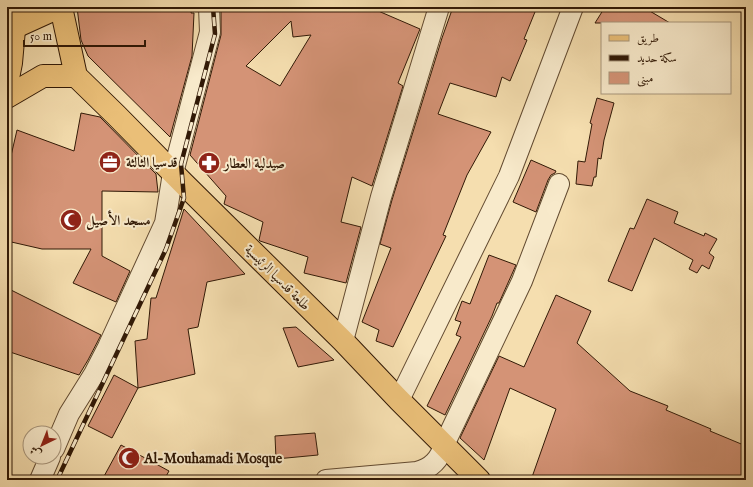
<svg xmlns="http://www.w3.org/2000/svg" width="753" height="487" viewBox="0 0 753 487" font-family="'IM FELL English',Amiri,serif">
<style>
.building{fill:#d49376;stroke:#311906;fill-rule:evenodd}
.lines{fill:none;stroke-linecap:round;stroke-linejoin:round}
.minor-casing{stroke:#624a30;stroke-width:22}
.major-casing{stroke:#311906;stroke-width:24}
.minor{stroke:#f8eacb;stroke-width:20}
.major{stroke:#eabf78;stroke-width:22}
.rail-casing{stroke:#311906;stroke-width:4.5}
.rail{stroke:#f8eacb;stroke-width:3;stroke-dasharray:9;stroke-linecap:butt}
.labels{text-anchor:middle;stroke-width:4;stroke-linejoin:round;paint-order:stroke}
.poi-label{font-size:14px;font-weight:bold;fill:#311906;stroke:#f8eacb;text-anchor:start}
.street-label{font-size:14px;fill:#311906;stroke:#f8eacb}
</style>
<rect width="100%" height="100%" fill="#f5deaf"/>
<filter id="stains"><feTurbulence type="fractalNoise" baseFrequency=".005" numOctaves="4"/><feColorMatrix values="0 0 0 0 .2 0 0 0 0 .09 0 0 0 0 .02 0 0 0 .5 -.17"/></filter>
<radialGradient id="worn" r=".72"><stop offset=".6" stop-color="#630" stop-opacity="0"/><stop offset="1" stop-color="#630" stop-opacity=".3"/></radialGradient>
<!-- building -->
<g class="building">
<path d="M77 7H192L191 13H194L192 56 170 137 88 56 81 40Z"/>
<path d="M221 7H369L420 29 398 83 403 86 372 186 352 177 341 222 361 227 346 283 304 273 308 257 260 241 259 240 263 222 224 204 226 196 190 155 221 35ZM291 21 293 37 311 35 280 86 246 66Z"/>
<path d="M453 7H472L482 10 483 7H537L524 39 527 40 510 81 502 77 496 97 450 83 438 114 491 132 467 175 443 235 446 236 393 347 376 341 379 330 362 322 391 248 380 244 392 200 442 38Z"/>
<path d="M605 7H643L670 23H595Z"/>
<path d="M597 98 614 103 604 140 601 159 598 158 596 177H594L592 186 576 184 578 161 585 162 592 124 590 123Z"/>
<path d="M81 113 100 117 156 174 158 192 102 191V256L130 271 116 302 73 283 91 249H42L7 241V173L17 130 74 151Z"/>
<path d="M531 160 556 171 555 173 551 175 548 180 536 212 513 202Z"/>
<path d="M647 199 678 212 674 223 704 236 705 233 717 239 709 253 714 257 709 269 702 265 697 273 689 269 693 260 654 238 632 291 608 281 630 228 634 229Z"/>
<path d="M184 209 245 274 207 282 198 327 188 329 195 374 138 388 135 341 147 339 151 298H156Z"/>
<path d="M489 255 516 265 499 303H497L492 316 445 415 427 406 461 337 456 335 461 322 455 320 462 301 470 304Z"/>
<path d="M7 288 101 335 88 360 79 375 7 351Z"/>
<path d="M556 295 591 311 577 343 630 391 668 406 666 410 711 429 710 431 746 446V480H531L556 409 510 388 484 460 460 438 499 356 524 367Z"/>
<path d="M296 327 334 360 298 367 283 328Z"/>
<path d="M114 375 138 388 112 438 88 426Z"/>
<path d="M315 433 318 455 276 459 275 436Z"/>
<path d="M121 445 169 471 164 480H102Z"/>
</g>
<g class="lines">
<!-- minor casing -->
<g class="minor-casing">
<g id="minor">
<path d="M343 341 381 197 439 7"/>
<path d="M399 400 509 176 573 7"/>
<path d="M54 449 69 414 94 374 108 347 165 223 173 173 210 32 209 7"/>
<path d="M40 480 50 457"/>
<path d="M326 480 417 472C432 468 440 459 444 445L522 281 559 184"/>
</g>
</g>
<!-- major casing -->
<g class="major-casing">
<g id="major">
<path d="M61 7 76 76 116 115 183 183 343 341 399 400 479 480"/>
<path d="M15 27 59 7"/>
<path d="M7 83 11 63 16 7"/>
<path d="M7 97 43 76H76"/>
</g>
</g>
<!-- minor -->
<use href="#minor" class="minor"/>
<!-- major -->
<use href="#major" class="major"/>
<!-- rail casing -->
<g class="rail-casing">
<path id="rail" d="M57 480 166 249 184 198 181 164 215 34 213 7"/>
</g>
<!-- rail -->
<use href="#rail" class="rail"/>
</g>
<!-- icons -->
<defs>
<g id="office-disc" transform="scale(1.15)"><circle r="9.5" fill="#8f2418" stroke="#f8eacb"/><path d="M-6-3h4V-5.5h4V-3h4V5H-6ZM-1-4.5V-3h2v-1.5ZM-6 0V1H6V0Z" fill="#fff"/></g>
<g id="pharmacy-disc" transform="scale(1.15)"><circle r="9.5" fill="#8f2418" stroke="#f8eacb"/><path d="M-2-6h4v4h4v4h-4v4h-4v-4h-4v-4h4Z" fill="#fff"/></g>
<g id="mosque-disc" transform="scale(1.15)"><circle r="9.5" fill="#8f2418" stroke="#f8eacb"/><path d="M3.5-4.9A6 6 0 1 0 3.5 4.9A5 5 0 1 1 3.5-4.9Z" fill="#fff"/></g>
</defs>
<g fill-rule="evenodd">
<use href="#office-disc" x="110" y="162"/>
<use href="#pharmacy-disc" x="209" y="163"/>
<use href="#mosque-disc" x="71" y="220"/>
<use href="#mosque-disc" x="129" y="458"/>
</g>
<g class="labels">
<!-- poi labels -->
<g class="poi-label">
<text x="126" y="167">قدسيا الثالثة</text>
<text x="224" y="168">صيدلية العطار</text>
<text x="86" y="225">مسجد الأصيل</text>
<text x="144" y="463">Al-Mouhamadi Mosque</text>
</g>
<!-- street labels -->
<g class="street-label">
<text transform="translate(278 277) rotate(45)" y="5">طلعة قدسيا الرئيسية</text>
</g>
</g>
<!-- margin -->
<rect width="753" height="487" fill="none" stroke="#f5deaf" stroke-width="24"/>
<rect x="8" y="8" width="737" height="471" fill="none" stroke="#311906" stroke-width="2"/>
<rect x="12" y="12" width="729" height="463" fill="none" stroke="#311906"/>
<!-- legend -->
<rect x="601" y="22" width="130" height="72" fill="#f8eacb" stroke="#a8967c"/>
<rect x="609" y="35" width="20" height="6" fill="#eabf78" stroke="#a8967c"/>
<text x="637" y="42" font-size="12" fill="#311906">طريق</text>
<rect x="609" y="55" width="20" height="6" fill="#311906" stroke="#a8967c"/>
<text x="637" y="62" font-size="12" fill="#311906">سكة حديد</text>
<rect x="609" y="72" width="20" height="12" fill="#d49376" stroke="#a8967c"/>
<text x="637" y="82" font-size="12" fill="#311906">مبنى</text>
<!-- north arrow -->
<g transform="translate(42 445) rotate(223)"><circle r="19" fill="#f8eacb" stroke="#a8967c"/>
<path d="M0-3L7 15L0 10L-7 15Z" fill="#8f2418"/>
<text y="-6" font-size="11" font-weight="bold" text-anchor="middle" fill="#311906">ش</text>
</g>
<!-- scale -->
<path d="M24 40v6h121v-6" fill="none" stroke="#311906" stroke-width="2"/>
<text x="30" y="40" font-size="12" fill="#311906" stroke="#f8eacb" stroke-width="3" paint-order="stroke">50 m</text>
<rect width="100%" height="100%" filter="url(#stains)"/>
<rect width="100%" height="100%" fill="url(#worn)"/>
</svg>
